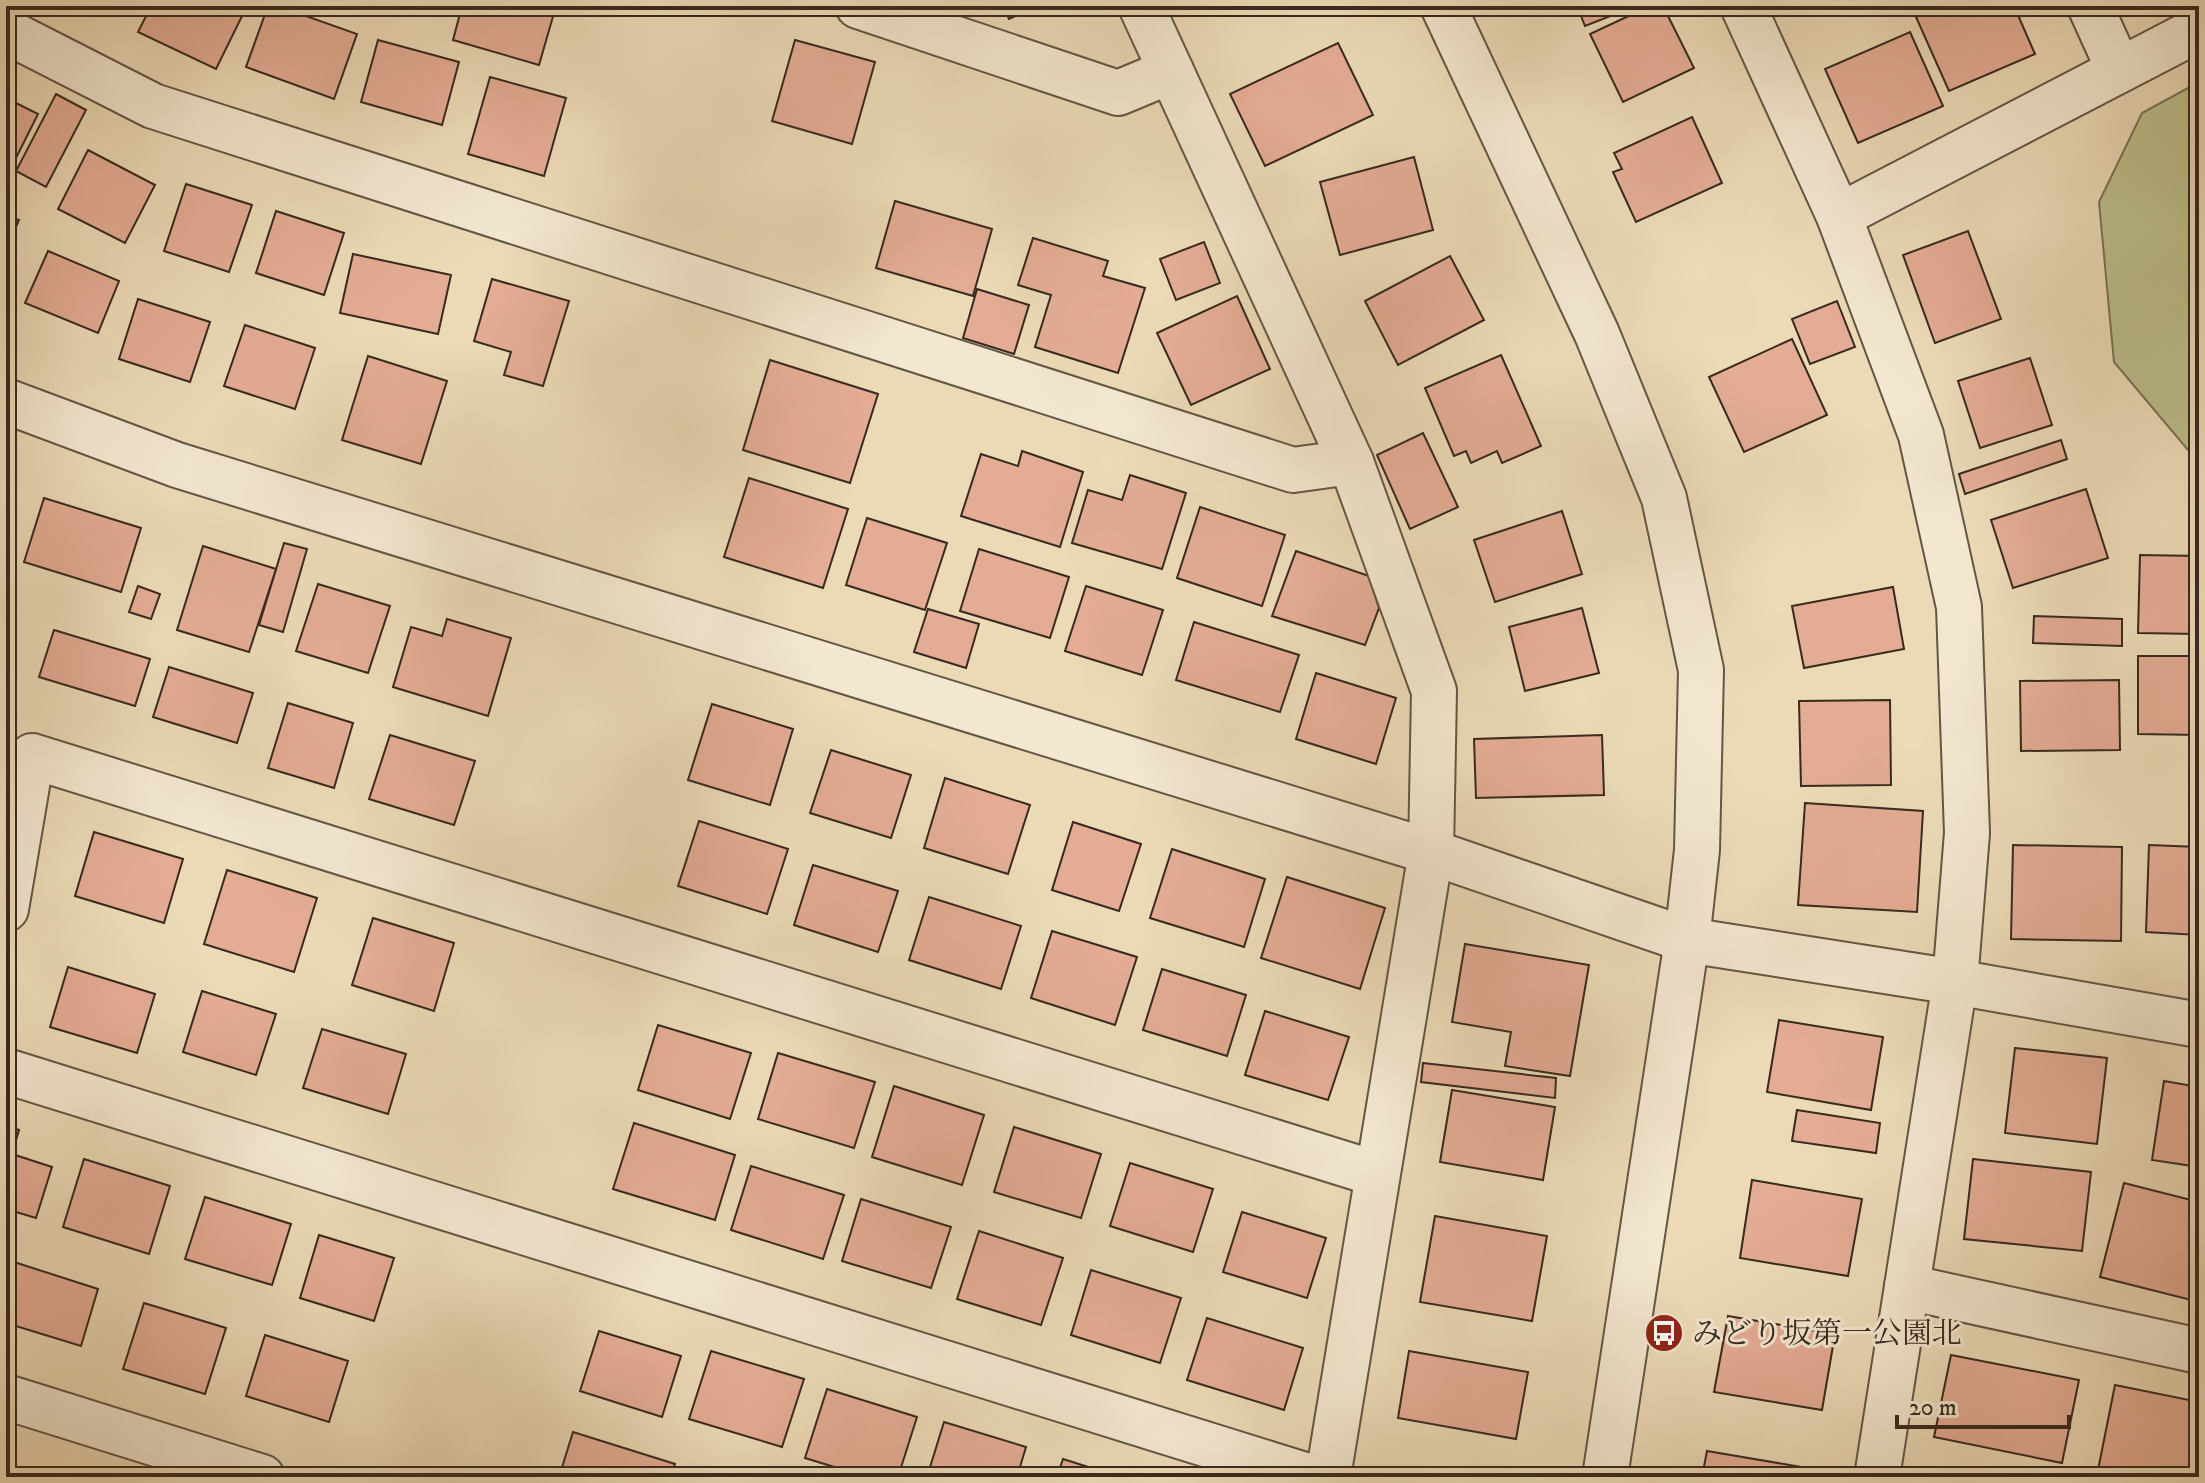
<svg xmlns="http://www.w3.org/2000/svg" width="2205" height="1483" viewBox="0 0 2205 1483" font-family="'IM FELL DW Pica','Noto Serif JP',serif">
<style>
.green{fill:#bcbe8c;stroke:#7a7455;stroke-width:2}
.building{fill:#e4ac95;stroke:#372a1e;stroke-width:2}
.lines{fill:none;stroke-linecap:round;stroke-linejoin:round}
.minor-casing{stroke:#645644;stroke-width:48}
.minor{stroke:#f3e7d0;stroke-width:44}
.labels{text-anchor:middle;stroke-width:6;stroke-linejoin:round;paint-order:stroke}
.poi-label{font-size:30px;fill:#372a1e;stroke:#f3e7d0;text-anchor:start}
</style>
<rect width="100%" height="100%" fill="#ecdab7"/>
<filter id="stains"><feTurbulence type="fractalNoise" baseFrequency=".0025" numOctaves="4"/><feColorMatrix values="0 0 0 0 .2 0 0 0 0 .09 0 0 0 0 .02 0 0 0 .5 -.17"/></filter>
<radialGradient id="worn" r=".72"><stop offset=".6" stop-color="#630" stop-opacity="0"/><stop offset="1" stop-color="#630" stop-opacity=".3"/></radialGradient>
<!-- green -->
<path class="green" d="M2199 82V463L2114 362 2099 202 2142 113Z"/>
<!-- building -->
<g class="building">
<path d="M151 6H247L216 69 138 32Z"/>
<path d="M268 6H278L357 34 334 99 246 67Z"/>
<path d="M462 6H556L539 65 453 40Z"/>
<path d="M1003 6H1038L1009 19Z"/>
<path d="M1577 6H1630L1631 8 1585 26Z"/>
<path d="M1650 6H1663L1694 68 1623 102 1590 34Z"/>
<path d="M1942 6H2014L2035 54 1949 91 1916 17Z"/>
<path d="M1910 32 1943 106 1858 143 1825 69Z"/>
<path d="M378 40 459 62 442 125 361 102Z"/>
<path d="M795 40 875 62 852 144 772 121Z"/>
<path d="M1338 43 1373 115 1265 166 1230 94Z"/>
<path d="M490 77 566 98 544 176 468 154Z"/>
<path d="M56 94 86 110 46 187 16 171Z"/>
<path d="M6 98 38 114 9 172 6 170Z"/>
<path d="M1692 117 1722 183 1636 222 1613 172 1622 169 1614 153Z"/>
<path d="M88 150 155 185 125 243 58 209Z"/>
<path d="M1414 157 1433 230 1340 255 1320 182Z"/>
<path d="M186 184 252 205 229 272 164 251Z"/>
<path d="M895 201 992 229 973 296 876 268Z"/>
<path d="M276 211 344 233 324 295 256 273Z"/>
<path d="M6 215 19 220 6 249Z"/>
<path d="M1968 231 2001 319 1935 343 1903 255Z"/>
<path d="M1033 238 1108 261 1103 276 1145 288 1118 373 1035 347 1051 295 1018 285Z"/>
<path d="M1204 242 1220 283 1176 300 1160 259Z"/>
<path d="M48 251 119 281 98 333 25 303Z"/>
<path d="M353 254 451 275 438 334 340 313Z"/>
<path d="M1450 256 1484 320 1398 365 1365 301Z"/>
<path d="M492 279 569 301 543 386 504 375 511 352 474 341Z"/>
<path d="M977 289 1029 305 1014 354 963 338Z"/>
<path d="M1237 296 1270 369 1191 405 1157 333Z"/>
<path d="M138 299 210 322 190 382 119 359Z"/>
<path d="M1837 301 1855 347 1810 364 1792 319Z"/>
<path d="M245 325 315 348 295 409 224 386Z"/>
<path d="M1792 339 1827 415 1744 452 1709 377Z"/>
<path d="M1501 355 1541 446 1502 463 1497 451 1471 463 1466 451 1454 456 1425 388Z"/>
<path d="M368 356 447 381 421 464 342 440Z"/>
<path d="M2030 358 2052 425 1980 448 1958 381Z"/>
<path d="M770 360 878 394 850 483 743 450Z"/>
<path d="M1423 433 1458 507 1410 529 1377 455Z"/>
<path d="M2061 440 2067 459 1965 494 1959 474Z"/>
<path d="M1022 451 1083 472 1060 547 961 516 981 454 1018 466Z"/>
<path d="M1130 475 1186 493 1162 569 1072 543 1088 490 1122 500Z"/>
<path d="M749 478 848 509 823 588 724 557Z"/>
<path d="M2086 489 2108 558 2013 588 1991 520Z"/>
<path d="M44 498 141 528 121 592 24 562Z"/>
<path d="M1200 507 1285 535 1262 606 1177 578Z"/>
<path d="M1562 511 1582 574 1495 602 1474 540Z"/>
<path d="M867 518 947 543 925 610 846 585Z"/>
<path d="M284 543 307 549 283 632 259 625Z"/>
<path d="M203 546 276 569 249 652 177 630Z"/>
<path d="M979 549 1069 577 1050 638 960 611Z"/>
<path d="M1296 551 1369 576 1379 608 1365 645 1272 616Z"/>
<path d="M2140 555 2199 556V634L2138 633Z"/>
<path d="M318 584 390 606 368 673 296 651Z"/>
<path d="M138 586 160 594 151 619 129 612Z"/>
<path d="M1086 586 1163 610 1142 675 1065 651Z"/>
<path d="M1893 587 1904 649 1804 668 1792 606Z"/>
<path d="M1582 608 1599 673 1525 691 1509 627Z"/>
<path d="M928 609 979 624 966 668 914 652Z"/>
<path d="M2034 616 2122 619V646L2033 643Z"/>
<path d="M447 619 511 638 488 716 393 687 411 627 442 636Z"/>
<path d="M1194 622 1299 655 1280 712 1176 680Z"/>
<path d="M54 630 150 659 135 706 39 677Z"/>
<path d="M2138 656H2199V735L2138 734Z"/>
<path d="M169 667 253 693 237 743 153 717Z"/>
<path d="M1316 673 1396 698 1376 764 1296 739Z"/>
<path d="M2119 680 2120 750 2021 751 2020 681Z"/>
<path d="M1890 700 1891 785 1801 786 1799 701Z"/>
<path d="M288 703 353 723 334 788 268 768Z"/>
<path d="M712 704 793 729 770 805 688 780Z"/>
<path d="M390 735 475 761 454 825 369 799Z"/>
<path d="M1602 735 1604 795 1476 798 1474 739Z"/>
<path d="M831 750 911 775 891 838 810 813Z"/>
<path d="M945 778 1030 805 1008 874 924 848Z"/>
<path d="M1805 803 1923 811 1917 912 1798 905Z"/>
<path d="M699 821 788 849 767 914 678 886Z"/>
<path d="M1073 822 1141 844 1119 911 1052 890Z"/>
<path d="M94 832 183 859 164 923 75 896Z"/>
<path d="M2013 845 2122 847 2121 941 2011 939Z"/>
<path d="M2149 845 2199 847V935L2146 932Z"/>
<path d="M1172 849 1265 879 1244 947 1150 918Z"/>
<path d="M813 865 898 891 878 952 794 925Z"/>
<path d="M227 870 317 898 294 972 204 944Z"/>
<path d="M1287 877 1385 908 1360 989 1261 958Z"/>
<path d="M929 897 1021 926 1001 989 909 960Z"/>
<path d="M373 918 454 943 434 1011 352 985Z"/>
<path d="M1052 931 1137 957 1115 1025 1031 998Z"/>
<path d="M1465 944 1589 965 1570 1076 1505 1066 1511 1032 1452 1022Z"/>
<path d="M68 967 155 994 137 1053 50 1027Z"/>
<path d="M1162 969 1246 995 1227 1056 1143 1030Z"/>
<path d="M202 991 276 1014 256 1075 183 1052Z"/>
<path d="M1265 1011 1349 1037 1328 1100 1245 1075Z"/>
<path d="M1779 1020 1883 1037 1871 1110 1767 1092Z"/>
<path d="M658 1025 751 1053 730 1119 638 1090Z"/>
<path d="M322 1029 406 1054 388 1114 303 1088Z"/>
<path d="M2015 1048 2107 1058 2097 1144 2005 1133Z"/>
<path d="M778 1053 875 1082 854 1148 758 1119Z"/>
<path d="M1423 1063 1556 1078 1555 1098 1421 1082Z"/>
<path d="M2164 1081 2199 1087V1167L2152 1160Z"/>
<path d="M894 1086 984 1115 962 1185 872 1157Z"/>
<path d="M1452 1090 1555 1107 1543 1180 1440 1162Z"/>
<path d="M1797 1110 1880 1123 1876 1153 1792 1141Z"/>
<path d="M634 1123 735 1155 715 1220 613 1189Z"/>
<path d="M6 1126 19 1130 12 1154 52 1167 36 1218 6 1209Z"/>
<path d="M1014 1127 1101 1154 1081 1218 994 1192Z"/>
<path d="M84 1159 170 1186 149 1254 63 1227Z"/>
<path d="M1973 1159 2091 1172 2082 1251 1964 1239Z"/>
<path d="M1130 1163 1213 1189 1193 1252 1110 1226Z"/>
<path d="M751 1166 844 1195 823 1259 731 1230Z"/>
<path d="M1752 1180 1862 1199 1848 1276 1740 1258Z"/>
<path d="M2124 1183 2199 1202V1302L2100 1277Z"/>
<path d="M205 1197 291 1224 272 1285 185 1259Z"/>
<path d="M861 1199 951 1227 931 1288 842 1261Z"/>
<path d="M1242 1212 1326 1238 1307 1298 1223 1272Z"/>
<path d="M1435 1216 1547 1236 1532 1321 1420 1302Z"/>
<path d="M979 1231 1063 1258 1041 1325 957 1299Z"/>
<path d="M319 1235 394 1258 374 1321 300 1298Z"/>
<path d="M14 1262 98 1289 81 1346 6 1323V1288Z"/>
<path d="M1091 1270 1181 1298 1160 1363 1071 1335Z"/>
<path d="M144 1303 226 1328 205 1394 123 1369Z"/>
<path d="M1728 1316 1835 1334 1822 1410 1714 1392Z"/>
<path d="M1207 1318 1303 1348 1284 1410 1187 1380Z"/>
<path d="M599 1331 681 1356 662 1417 580 1391Z"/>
<path d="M265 1335 348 1361 329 1422 246 1396Z"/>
<path d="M711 1351 804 1379 782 1447 689 1419Z"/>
<path d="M1409 1351 1528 1372 1516 1439 1398 1418Z"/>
<path d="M1951 1355 2079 1380 2062 1463 1934 1437Z"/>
<path d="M2115 1385 2199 1402 2198 1477H2134L2098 1470Z"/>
<path d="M827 1389 917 1417 898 1477H867L805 1458Z"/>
<path d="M944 1422 1026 1447 1017 1477H927Z"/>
<path d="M573 1432 675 1464 671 1477H559Z"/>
<path d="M1707 1451 1825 1471 1824 1477H1702Z"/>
<path d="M1063 1459 1120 1477H1057Z"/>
<path d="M6 1465 46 1477H6Z"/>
<path d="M695 1469 722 1477H692Z"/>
</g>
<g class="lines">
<!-- minor casing -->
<g class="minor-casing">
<g id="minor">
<path d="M858 6 1118 93 1171 71"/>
<path d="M1141 6 1351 462 1434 691 1431 852 1328 1477"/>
<path d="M1443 6 1597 334 1664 498 1701 670 1697 850 1687 940 1605 1477"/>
<path d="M1743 6 1839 216 1921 435 1959 607 1967 833 1955 982 1877 1477"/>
<path d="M2090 6 2119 70"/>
<path d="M6 31 153 106 1293 470 1351 462"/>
<path d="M1839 216 2199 29"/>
<path d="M6 401 177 465 1431 852 1687 940 1955 982 2199 1025"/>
<path d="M6 909 32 756 1377 1174"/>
<path d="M6 1071 1311 1477"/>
<path d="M1907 1287 2199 1351"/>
<path d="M6 1397 262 1477"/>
</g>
</g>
<!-- minor -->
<use href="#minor" class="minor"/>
</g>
<!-- icons -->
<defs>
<g id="bus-disc" transform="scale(2)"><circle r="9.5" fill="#8f2418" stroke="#f3e7d0"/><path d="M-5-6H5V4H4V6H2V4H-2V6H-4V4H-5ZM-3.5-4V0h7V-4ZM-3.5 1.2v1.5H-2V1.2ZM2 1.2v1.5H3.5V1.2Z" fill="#fff"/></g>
</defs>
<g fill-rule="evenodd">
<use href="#bus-disc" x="1664" y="1333"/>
</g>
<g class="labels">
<!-- poi labels -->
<g class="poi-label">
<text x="1692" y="1343">みどり坂第一公園北</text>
</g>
</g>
<!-- margin -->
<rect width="2205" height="1483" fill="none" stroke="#ecdab7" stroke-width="32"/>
<rect x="8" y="8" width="2189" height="1467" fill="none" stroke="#372a1e" stroke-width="4"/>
<rect x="16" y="16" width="2173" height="1451" fill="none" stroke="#372a1e" stroke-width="2"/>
<!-- scale -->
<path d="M1897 1415v12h172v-12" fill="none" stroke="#372a1e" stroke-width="4"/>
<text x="1909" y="1415" font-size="24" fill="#372a1e" stroke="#f3e7d0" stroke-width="6" paint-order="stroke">20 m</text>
<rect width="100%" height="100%" filter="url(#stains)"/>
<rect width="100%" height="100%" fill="url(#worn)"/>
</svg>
